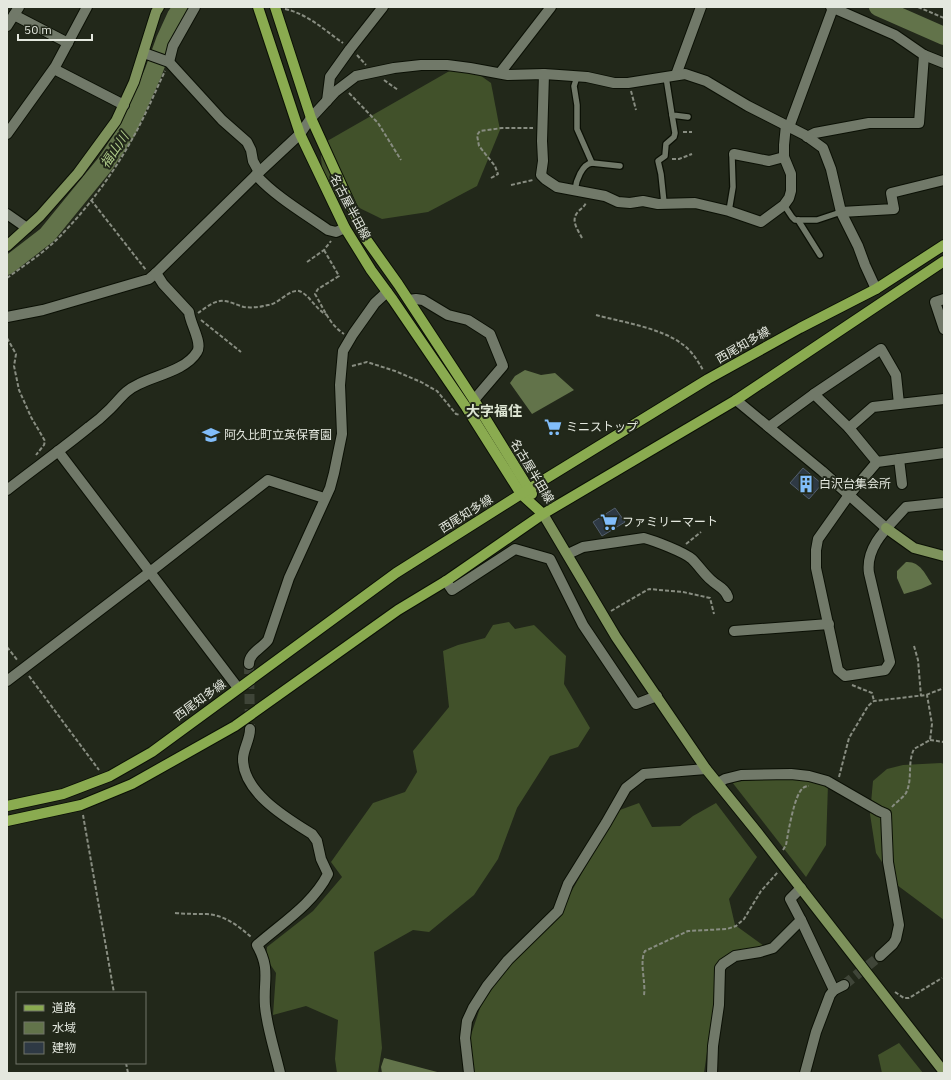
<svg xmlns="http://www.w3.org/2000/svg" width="951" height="1080" viewBox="0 0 951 1080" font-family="'IBM Plex Sans','Noto Sans JP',sans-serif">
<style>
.forest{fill:#41512a}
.water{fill:#62734a}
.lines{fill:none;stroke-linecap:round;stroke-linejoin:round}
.river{stroke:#62734a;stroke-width:18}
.building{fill:#2e3944;stroke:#525e6b}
.street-tunnel{stroke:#3f4538;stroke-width:10;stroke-dasharray:10 5;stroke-linecap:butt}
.lane-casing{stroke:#0b1005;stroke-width:8}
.street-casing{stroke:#0b1005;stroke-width:12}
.secondary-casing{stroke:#0b1005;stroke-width:12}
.primary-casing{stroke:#0b1005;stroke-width:12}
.path{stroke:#888d81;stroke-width:2;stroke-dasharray:4 2;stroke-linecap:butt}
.lane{stroke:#717969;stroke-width:5.5}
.street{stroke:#717969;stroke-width:10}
.secondary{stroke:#7e925c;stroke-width:10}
.primary{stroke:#8aab50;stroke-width:10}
.labels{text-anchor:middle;stroke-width:4;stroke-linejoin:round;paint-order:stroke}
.street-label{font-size:12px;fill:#e4e8df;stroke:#22281a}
.poi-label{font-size:12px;fill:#e4e8df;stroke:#22281a;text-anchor:start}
.water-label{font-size:13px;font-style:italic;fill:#b0cc8a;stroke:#22281a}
.quarter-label{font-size:14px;font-weight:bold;fill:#dde5d3;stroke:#22281a}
</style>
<rect width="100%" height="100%" fill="#22281a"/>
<!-- forest -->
<g class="forest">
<path d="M460 65 474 71 491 83 500 130 477 186 428 212 382 219 337 197 322 168 321 157 322 144Z"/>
<path d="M509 622 515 629 534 625 566 656 564 684 590 728 578 747 550 756 517 808 498 859 474 895 429 932 413 930 374 952 382 1048 378 1073H337L335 1059 338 1020 306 1006 273 1015 276 973 266 958 267 947 313 911 342 877 331 862 373 803 405 792 417 772 413 751 449 707 443 651 458 645 485 638 493 625Z"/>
<path d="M941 763 944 764V920L897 885 876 853 870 814 873 781 887 769 903 765Z"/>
<path d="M780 778H804L828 784 826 845 806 877 732 782Z"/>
<path d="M639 803 652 827 680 826 693 816 716 803 757 857 729 899 735 925 764 946 720 961 704 1073H473L470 1038 481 1005 510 963 530 942 553 924 617 811Z"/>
<path d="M899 1043 923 1073H882L878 1055Z"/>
</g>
<!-- water -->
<g class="water">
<path d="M525 370 541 375 555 373 574 390 532 414 510 383 515 376Z"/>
<path d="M906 562C920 561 925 574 932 584L921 589 904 594 897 578V571Z"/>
<path d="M384 1058 441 1073H382L381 1067Z"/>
</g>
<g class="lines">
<!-- river -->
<g class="river">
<path d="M878 7 944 36"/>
<path d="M7 266 47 235 105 164 127 131 153 73 165 40 176 16 182 7"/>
</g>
</g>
<!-- building -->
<g class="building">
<path d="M803 468 822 484 809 499 790 483Z"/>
<path d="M615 508 625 522 602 536 593 522Z"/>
</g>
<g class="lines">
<!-- street-tunnel -->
<g class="street-tunnel">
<path d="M249 664 250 729"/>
<path d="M844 985 880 956"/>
</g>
<!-- lane casing -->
<g class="lane-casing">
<g id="lane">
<path d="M577 77 574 86 577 105V129L592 163 620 166"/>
<path d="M666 77 672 115 688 117"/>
<path d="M575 190C576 181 582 164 592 163"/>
<path d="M664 203 661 174 658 161 665 156 666 144 674 137 675 133 672 115"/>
<path d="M784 205 792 217 795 220H817L841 212"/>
<path d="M729 211 733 187 732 156 734 154"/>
<path d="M798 220 820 255"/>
</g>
</g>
<!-- street casing -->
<g class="street-casing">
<g id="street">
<path d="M831 7 895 35 924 55 944 63"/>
<path d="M14 15 68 43"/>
<path d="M7 26 19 7"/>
<path d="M144 53 169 62 222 120 247 142 251 150 253 161 259 172"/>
<path d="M169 62 173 46 195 7"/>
<path d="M54 69 124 105"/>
<path d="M500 73 551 7"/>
<path d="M544 74 542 141 543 161 541 175 545 179 557 187 605 196 618 202 630 203 643 201 658 204 695 203 729 211 761 222 784 205 789 198 791 191V174L784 157"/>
<path d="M676 75 701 7"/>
<path d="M327 101 330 77 350 49 383 7"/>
<path d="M789 127 833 8"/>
<path d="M7 134 55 67 87 7"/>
<path d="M807 137 815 133 869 123H919L924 55"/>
<path d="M734 154 769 161 784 157V145L786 125"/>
<path d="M256 175C276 197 304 213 328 230L336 232 345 228"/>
<path d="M841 212 894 209 891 193 944 180"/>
<path d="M7 214 27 228"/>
<path d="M944 299 935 302 944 329"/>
<path d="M409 300 416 299 423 300 448 315 468 320 490 334 503 366 474 400"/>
<path d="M7 317 43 310 149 279 156 273 256 175 300 134 311 118 335 92 356 76 394 68 421 65H447L470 68 508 75 544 74 559 75 587 77 614 83H628L685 74 706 81 748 106 805 135 823 148 831 169 841 212 858 246 865 265 876 289"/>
<path d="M814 394 849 428 877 462"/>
<path d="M736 400 822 471 886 528"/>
<path d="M769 427 814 394 881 349 896 375 899 404 944 399"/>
<path d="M849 428 873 407 899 404"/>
<path d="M58 451 238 688"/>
<path d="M944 453 877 462 849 495 818 539 816 550V568L838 670 845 676 885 670 890 662 869 573C865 546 889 526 906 507L944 503"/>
<path d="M899 459 902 484"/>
<path d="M7 490C34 469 62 449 89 427 96 422 103 416 110 409 121 398 124 391 139 384 157 375 186 370 197 352 203 343 190 324 189 312L163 284 156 273"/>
<path d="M568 554 583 547 644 538C655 541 684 552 692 559 699 566 704 574 711 580 717 586 725 588 728 597"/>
<path d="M446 581 452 590 515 549 550 559 583 625 636 704 657 696"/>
<path d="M734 631 829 624"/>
<path d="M249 664C249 653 261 649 268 640L289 578 330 488 334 473 342 434 340 385 343 351 353 334 375 303 387 292"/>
<path d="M7 681 150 572 268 480 324 498"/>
<path d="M250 729C250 740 243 749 243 759 243 793 288 819 312 834L317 841 321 859 328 874C313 904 282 923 257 945 271 970 263 980 265 1006 267 1028 275 1051 280 1073"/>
<path d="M718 783 725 779 741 775 791 774 809 776 827 781 879 811 886 814 888 862 899 925 896 939 893 944 880 956"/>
<path d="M801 920 834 990"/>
<path d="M469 1073 465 1038 467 1021 473 1008 487 986 508 960 558 911 568 884 606 823 626 788 644 774 706 769"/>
<path d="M712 1073 713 1046 719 1005 720 968 723 964 735 956 760 952 773 948 801 920 790 899 801 888"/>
<path d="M805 1073 816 1032 830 995 834 990 844 985"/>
</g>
</g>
<!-- secondary casing -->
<g class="secondary-casing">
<g id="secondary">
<path d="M7 246 40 216 78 173 116 121 134 82 156 12 159 7"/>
<path d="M543 514 616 637 706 769 757 832 944 1072"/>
<path d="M886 528 914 548 944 556"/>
</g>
</g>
<!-- primary casing -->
<g class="primary-casing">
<g id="primary">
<path d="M258 7 300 134 345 228 371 270 393 300 466 407 521 494 543 514"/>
<path d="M275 7 311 118 366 239 398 284 474 400 532 494"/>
<path d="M7 806 63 794 110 776 152 752 396 573 529 489 708 379 800 328 876 289 944 245"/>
<path d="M7 821 81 805 132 784 235 726 398 610 446 581 543 514 736 400 944 261"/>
</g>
</g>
<!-- path -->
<g class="path">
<path d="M918 7 944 18"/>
<path d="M285 9C308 14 324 30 343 43"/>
<path d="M357 55 366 65"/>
<path d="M384 80 398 90"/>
<path d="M631 91 636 110"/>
<path d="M349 93 378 123 401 160"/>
<path d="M683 132H692"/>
<path d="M672 159H679L692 154"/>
<path d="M491 178 498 174 495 166 479 146 477 135 480 131 502 128H533"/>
<path d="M511 185 533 180"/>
<path d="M91 200 146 270"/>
<path d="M582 238C578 230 570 220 578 212 581 208 585 207 586 202"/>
<path d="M324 250 339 276 318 289 315 294C324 309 329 324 344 334"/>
<path d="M307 262 324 250 331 241"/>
<path d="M7 278C26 264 48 250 64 232 92 203 116 169 135 134 146 114 155 92 165 71"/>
<path d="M198 313C204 309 212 302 220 301 228 300 236 305 244 307 252 308 260 307 268 305 279 304 289 289 299 291 309 294 316 310 327 315"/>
<path d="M596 315C622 322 661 328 682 344 691 350 698 361 703 370"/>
<path d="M201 320 241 352"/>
<path d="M7 338 16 354 14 366 19 390 31 417 45 441 44 445 36 455"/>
<path d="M352 366 367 362 395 371 421 382 437 391 456 414 460 415"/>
<path d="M686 544 701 532"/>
<path d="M611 611 649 589 683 592 710 598 714 614"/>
<path d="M914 646 918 660 921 696"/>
<path d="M7 647 18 661"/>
<path d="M29 676 99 770"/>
<path d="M852 685 872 693 874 701"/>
<path d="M930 740 944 742"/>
<path d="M839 777 849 738 868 706 874 701 926 695 944 688"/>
<path d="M892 807C896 802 903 798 906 793 913 779 907 763 914 749L930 740 932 724 927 695"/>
<path d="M83 815 114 993"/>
<path d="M783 850 786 845C788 834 794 795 803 788 804 787 807 786 809 786"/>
<path d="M175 913C186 914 196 914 207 914 224 915 239 926 251 937"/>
<path d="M895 992 904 998H909L942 978"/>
<path d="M644 995C646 982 639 962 645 951L688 931 727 929 736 926 744 919 761 891 778 872"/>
<path d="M126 1063 128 1073"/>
</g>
<!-- lane -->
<use href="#lane" class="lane"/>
<!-- street -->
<use href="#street" class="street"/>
<!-- secondary -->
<use href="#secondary" class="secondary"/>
<!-- primary -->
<use href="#primary" class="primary"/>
</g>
<!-- icons -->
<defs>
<g id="supermarket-bare" transform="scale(1.38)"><path d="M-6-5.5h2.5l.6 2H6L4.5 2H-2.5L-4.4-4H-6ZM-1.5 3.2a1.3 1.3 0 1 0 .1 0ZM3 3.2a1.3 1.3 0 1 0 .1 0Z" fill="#81bdfa" stroke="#22281a" stroke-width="2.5" paint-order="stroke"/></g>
<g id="school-bare" transform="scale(1.38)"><path d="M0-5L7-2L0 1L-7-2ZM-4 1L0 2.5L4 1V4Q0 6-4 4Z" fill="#81bdfa" stroke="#22281a" stroke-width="2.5" paint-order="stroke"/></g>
<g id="building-bare" transform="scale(1.38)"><path d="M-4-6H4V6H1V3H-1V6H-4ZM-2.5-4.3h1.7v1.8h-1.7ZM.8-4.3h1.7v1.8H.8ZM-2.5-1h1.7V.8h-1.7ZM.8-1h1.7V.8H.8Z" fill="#81bdfa" stroke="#22281a" stroke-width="2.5" paint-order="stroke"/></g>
</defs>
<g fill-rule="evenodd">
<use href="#supermarket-bare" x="553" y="427"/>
<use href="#school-bare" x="211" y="435"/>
<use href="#building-bare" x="806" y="484"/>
<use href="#supermarket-bare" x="609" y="522"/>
</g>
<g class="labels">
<!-- street labels -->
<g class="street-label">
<text transform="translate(350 207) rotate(62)" y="4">名古屋半田線</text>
<text transform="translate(743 345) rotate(-30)" y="4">西尾知多線</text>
<text transform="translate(532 471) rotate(59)" y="4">名古屋半田線</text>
<text transform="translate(466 514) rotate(-32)" y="4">西尾知多線</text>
<text transform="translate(200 700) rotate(-36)" y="4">西尾知多線</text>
</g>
<!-- poi labels -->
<g class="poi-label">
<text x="566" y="431">ミニストップ</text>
<text x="224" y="439">阿久比町立英保育園</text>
<text x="819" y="488">白沢台集会所</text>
<text x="622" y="526">ファミリーマート</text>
</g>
<!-- water labels -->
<g class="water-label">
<text transform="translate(114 150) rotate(-56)" y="5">福山川</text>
</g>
<!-- quarter labels -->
<g class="quarter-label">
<text x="494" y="416">大字福住</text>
</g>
</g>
<!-- border -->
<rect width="951" height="1080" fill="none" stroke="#e4e8df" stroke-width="16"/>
<!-- legend -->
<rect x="16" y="992" width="130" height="72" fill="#22281a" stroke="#707569"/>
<rect x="24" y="1005" width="20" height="6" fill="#8aab50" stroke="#707569"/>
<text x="52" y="1012" font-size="12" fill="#e4e8df">道路</text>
<rect x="24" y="1022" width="20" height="12" fill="#62734a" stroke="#707569"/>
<text x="52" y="1032" font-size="12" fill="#e4e8df">水域</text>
<rect x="24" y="1042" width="20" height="12" fill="#2e3944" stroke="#707569"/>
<text x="52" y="1052" font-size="12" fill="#e4e8df">建物</text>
<!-- scale -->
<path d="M18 34v6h74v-6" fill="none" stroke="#e4e8df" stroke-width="2"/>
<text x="24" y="34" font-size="12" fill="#e4e8df" stroke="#22281a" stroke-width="3" paint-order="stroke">50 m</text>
</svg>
